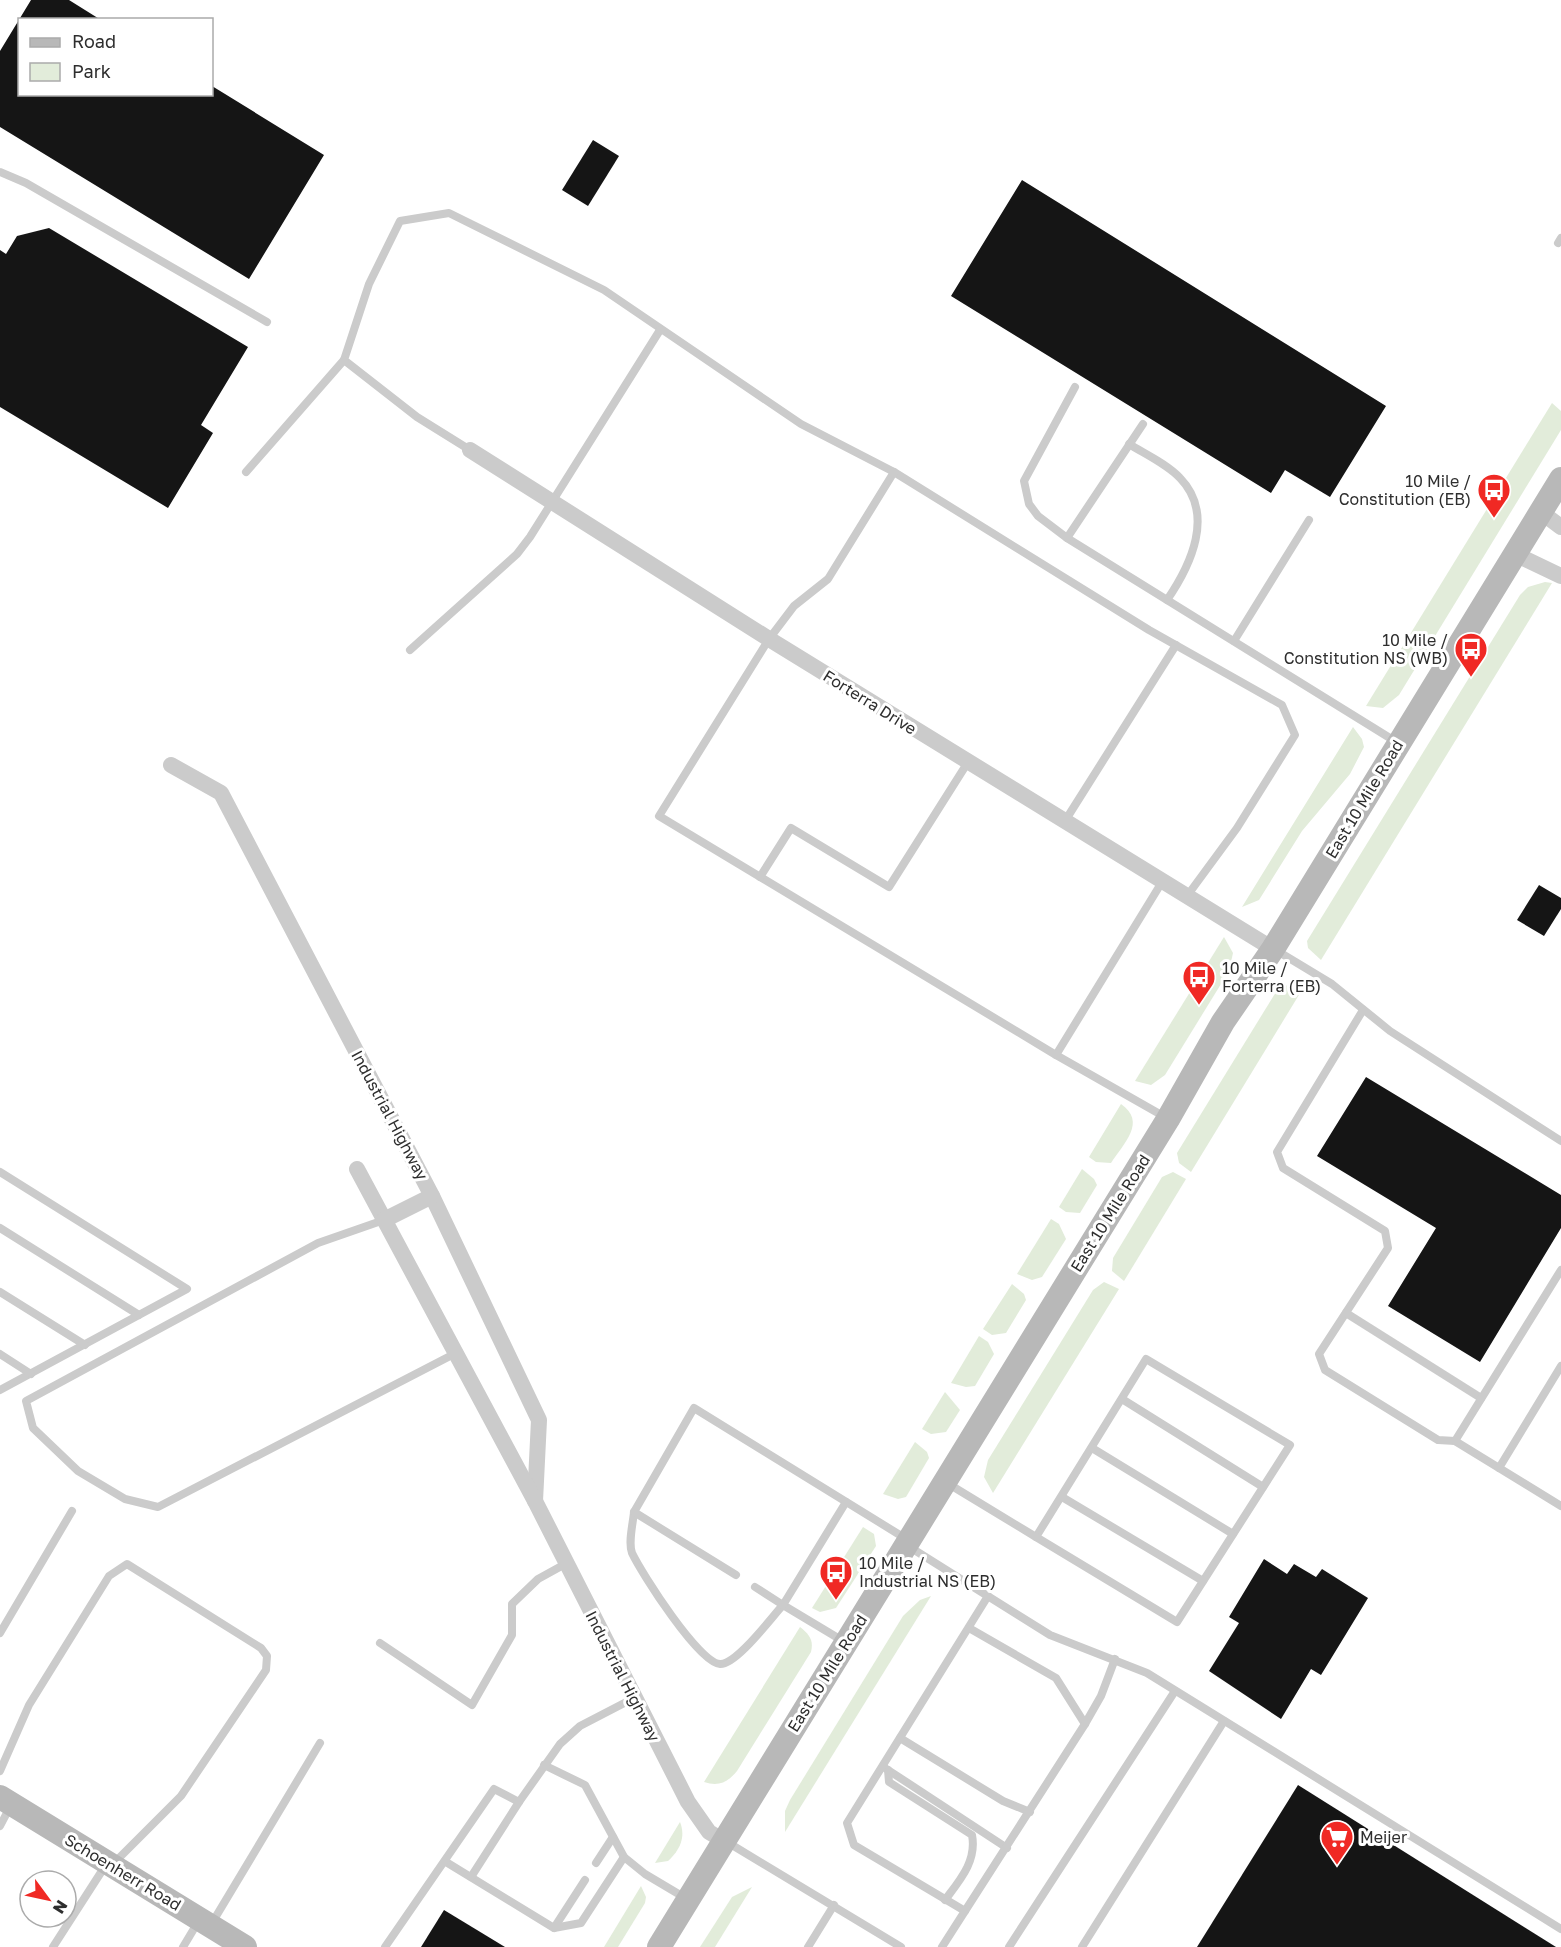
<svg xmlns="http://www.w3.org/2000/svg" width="1561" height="1947" viewBox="0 0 1561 1947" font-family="'Golos Text',sans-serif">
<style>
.green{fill:#e2ecda}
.building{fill:#151515}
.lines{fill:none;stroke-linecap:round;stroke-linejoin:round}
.service{stroke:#cbcbcb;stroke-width:8}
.minor{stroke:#cbcbcb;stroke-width:16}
.secondary{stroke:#b8b8b8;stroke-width:24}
.labels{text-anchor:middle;stroke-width:6;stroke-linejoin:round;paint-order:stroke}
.poi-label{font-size:16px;fill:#2e2e2e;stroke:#fff;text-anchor:start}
.street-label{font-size:16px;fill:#2e2e2e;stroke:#fff}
</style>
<rect width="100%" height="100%" fill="#fff"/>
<!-- green -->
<g class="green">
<path d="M1552 403 1561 411V430L1399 695 1383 708 1366 706Z"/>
<path d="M1545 582 1552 583 1321 960 1308 948 1307 941 1520 595 1528 587Z"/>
<path d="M1353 727 1362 739 1364 747 1350 774 1302 831 1259 900 1242 907Z"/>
<path d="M1224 937 1233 953 1229 971 1165 1075 1151 1085 1135 1081Z"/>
<path d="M1289 985H1305L1191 1172 1179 1163 1177 1153 1279 987Z"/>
<path d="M1121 1104C1147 1122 1124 1143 1111 1163L1096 1162 1089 1157Z"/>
<path d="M1082 1169 1094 1179 1097 1185 1080 1213 1066 1212 1059 1207Z"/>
<path d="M1173 1172 1186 1179 1124 1281 1112 1271 1113 1258 1162 1177Z"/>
<path d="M1051 1219 1059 1224 1066 1239 1042 1277 1032 1280 1017 1274Z"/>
<path d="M1104 1282 1119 1289 993 1493 984 1477 988 1460 1093 1290Z"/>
<path d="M1012 1284 1024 1294 1026 1300 1006 1333 992 1335 983 1329Z"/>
<path d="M979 1336 988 1342 994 1354 975 1386 966 1387 951 1383Z"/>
<path d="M945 1392 960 1410 946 1432 931 1434 922 1429Z"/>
<path d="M915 1442 927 1452 929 1458 906 1497 898 1499 883 1494Z"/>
<path d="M863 1527 874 1534 876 1546 836 1608 820 1612 812 1608Z"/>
<path d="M931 1596 785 1832V1811L790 1800 903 1616 920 1600Z"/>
<path d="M800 1627C809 1634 814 1640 811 1652L737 1771C728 1782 719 1787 704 1782Z"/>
<path d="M680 1822C686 1837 680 1850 668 1861L655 1863Z"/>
<path d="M641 1886 646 1897 645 1903 618 1947H604Z"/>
<path d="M752 1887 715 1947H700L732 1897Z"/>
</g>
<!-- building -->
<g class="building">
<path d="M31 0H69L101 20H20V94H212V86L324 155 249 279 0 127V51Z"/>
<path d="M593 140 619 156 588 206 562 190Z"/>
<path d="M1022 180 1386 406 1330 497 1285 470 1271 493 951 296Z"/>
<path d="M49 228 248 347 201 425 213 433 168 508 0 407V250L6 254 17 236Z"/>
<path d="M1539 885 1561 898V909L1544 936 1517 920Z"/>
<path d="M1366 1077 1561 1195V1228L1480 1362 1388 1306 1436 1228 1317 1156Z"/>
<path d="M1264 1559 1287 1574 1294 1564 1316 1577 1322 1569 1368 1598 1321 1675 1311 1669 1281 1719 1209 1671 1239 1623 1229 1617Z"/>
<path d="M1298 1785 1556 1947H1197Z"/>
<path d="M444 1910 505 1947H421Z"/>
</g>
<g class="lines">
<!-- service -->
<g class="service">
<path d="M0 172 26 183 267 322"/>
<path d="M1558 243 1561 238"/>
<path d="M1075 387 1024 481 1029 504 1038 516 1067 538 1398 743"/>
<path d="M1129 444C1145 454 1167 464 1180 478 1215 514 1191 565 1167 600"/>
<path d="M470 450 417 417 344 360 369 284 400 221 449 213 604 290 801 424 894 472 1149 630 1282 705 1295 735 1237 828 1187 896"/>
<path d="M246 472 344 360"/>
<path d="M894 472 828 579 794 606 769 639 659 816 1056 1055 1165 1117"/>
<path d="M1067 538 1143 424"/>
<path d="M1234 641 1309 520"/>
<path d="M410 650 517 554 530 537 660 330"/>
<path d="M1065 821 1176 645"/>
<path d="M760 877 791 828 889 887 968 762"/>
<path d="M1274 949 1332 984 1390 1031 1561 1141"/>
<path d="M1363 1010 1277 1152 1283 1168 1385 1231 1388 1248 1319 1354 1325 1370 1438 1440 1455 1441 1561 1506"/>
<path d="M1056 1055 1162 882"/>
<path d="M0 1172 187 1289 0 1390"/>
<path d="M384 1220 318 1243 26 1401 33 1428 78 1471 125 1499 158 1507 456 1353"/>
<path d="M0 1228 139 1315"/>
<path d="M0 1292 85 1345"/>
<path d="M1346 1313 1481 1398"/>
<path d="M0 1354 31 1374"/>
<path d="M1146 1359 1290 1445 1177 1622 1036 1537Z"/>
<path d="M1122 1399 1263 1487"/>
<path d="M1455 1441 1561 1270"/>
<path d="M1092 1448 1233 1534"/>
<path d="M1499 1468 1561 1366"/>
<path d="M947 1483 1036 1537"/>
<path d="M1062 1497 1203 1581"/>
<path d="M634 1512C633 1523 628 1543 632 1553 642 1574 699 1663 720 1664 736 1665 771 1618 783 1605L843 1641"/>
<path d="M908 1546 1050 1635 1147 1673 1561 1929"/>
<path d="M736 1575 634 1512 694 1408 908 1540"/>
<path d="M755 1587 783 1605 846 1502"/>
<path d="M969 1628 1056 1678 1085 1724"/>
<path d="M0 1633 72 1511"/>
<path d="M380 1643 472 1705 512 1635V1604L538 1579 567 1563"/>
<path d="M900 1738 1003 1801 1030 1812"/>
<path d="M544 1765 585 1785 624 1857 645 1874 687 1899"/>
<path d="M885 1768 1007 1848"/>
<path d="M888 1770 889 1782 972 1835C977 1861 960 1880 945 1900"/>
<path d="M0 1771 29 1705 109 1576 127 1564 261 1648 267 1656 266 1670 181 1796 114 1863"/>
<path d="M0 1826 11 1805"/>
<path d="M727 1842 901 1947"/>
<path d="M446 1862 554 1928 581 1923 624 1857"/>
<path d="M596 1863 613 1837"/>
<path d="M471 1877 519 1802"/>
<path d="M965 1911 1085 1724 1101 1696 1115 1659"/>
<path d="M212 1923 320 1743"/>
<path d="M554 1928 585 1880"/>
<path d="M53 1947 107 1863"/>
<path d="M183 1947 198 1922"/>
<path d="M385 1947 494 1789 519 1802 560 1744 580 1726 634 1698"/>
<path d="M808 1947 834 1905"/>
<path d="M942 1947 965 1911 854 1845 847 1823 988 1596"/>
<path d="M1009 1947 1175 1691"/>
<path d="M1082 1947 1224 1721"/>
</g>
<!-- minor -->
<g class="minor">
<path d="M470 450 769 639 1273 949"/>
<path d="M1541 512 1561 527"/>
<path d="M1515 554 1561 576"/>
<path d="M171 765 221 793 432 1196 539 1420 535 1501"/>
<path d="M357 1169 535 1501 688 1802 709 1832 724 1841"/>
<path d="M384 1220 432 1196"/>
</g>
<!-- secondary -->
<g class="secondary">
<path d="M0 1797 245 1947"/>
<path d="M659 1947 1168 1119 1223 1022 1273 949 1561 479"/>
</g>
</g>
<!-- icons -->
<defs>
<g id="bus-pin" transform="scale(1.725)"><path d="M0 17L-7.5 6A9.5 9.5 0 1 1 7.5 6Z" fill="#f02924" stroke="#fff"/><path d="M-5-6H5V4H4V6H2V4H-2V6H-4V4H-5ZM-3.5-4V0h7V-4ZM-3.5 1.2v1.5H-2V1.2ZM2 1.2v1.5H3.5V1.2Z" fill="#fff"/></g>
<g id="supermarket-pin" transform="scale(1.725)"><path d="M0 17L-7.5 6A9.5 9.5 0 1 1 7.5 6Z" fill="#f02924" stroke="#fff"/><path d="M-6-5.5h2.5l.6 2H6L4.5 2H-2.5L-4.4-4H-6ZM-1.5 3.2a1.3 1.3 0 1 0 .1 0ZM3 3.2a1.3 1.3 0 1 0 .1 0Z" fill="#fff"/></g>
</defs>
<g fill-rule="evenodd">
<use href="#bus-pin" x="1494" y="490"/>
<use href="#bus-pin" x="1471" y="649"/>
<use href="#bus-pin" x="1199" y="977"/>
<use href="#bus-pin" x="836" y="1572"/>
<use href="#supermarket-pin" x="1337" y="1837"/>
</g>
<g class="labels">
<!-- poi labels -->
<g class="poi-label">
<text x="1471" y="487" text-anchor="end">10 Mile /<tspan x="1471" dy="18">Constitution (EB)</tspan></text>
<text x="1448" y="646" text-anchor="end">10 Mile /<tspan x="1448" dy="18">Constitution NS (WB)</tspan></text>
<text x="1222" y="974">10 Mile /<tspan x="1222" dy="18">Forterra (EB)</tspan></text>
<text x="859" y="1569">10 Mile /<tspan x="859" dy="18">Industrial NS (EB)</tspan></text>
<text x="1360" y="1843">Meijer</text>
</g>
<!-- street labels -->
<g class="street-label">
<text transform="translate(870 702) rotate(32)" y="6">Forterra Drive</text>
<text transform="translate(1364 799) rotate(-59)" y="6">East 10 Mile Road</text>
<text transform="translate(390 1115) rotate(62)" y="6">Industrial Highway</text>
<text transform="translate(1110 1213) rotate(-58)" y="6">East 10 Mile Road</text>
<text transform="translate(827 1673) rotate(-58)" y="6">East 10 Mile Road</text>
<text transform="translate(623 1676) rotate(63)" y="6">Industrial Highway</text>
<text transform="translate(123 1872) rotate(31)" y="6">Schoenherr Road</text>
</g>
</g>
<!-- legend -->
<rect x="18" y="18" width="195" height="78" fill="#ffffff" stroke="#ababab" stroke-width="1.5"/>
<rect x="30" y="38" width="30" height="9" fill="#b8b8b8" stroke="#ababab" stroke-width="1.5"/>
<text x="72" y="48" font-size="18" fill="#2e2e2e">Road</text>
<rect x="30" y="63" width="30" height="18" fill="#e2ecda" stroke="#ababab" stroke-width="1.5"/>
<text x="72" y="78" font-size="18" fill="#2e2e2e">Park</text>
<!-- north arrow -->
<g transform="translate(48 1899) rotate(123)"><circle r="28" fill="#ffffff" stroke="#ababab" stroke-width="1.5"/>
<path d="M0-4.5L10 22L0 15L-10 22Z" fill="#f02924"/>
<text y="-9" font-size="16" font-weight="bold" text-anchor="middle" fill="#2e2e2e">N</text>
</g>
</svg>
